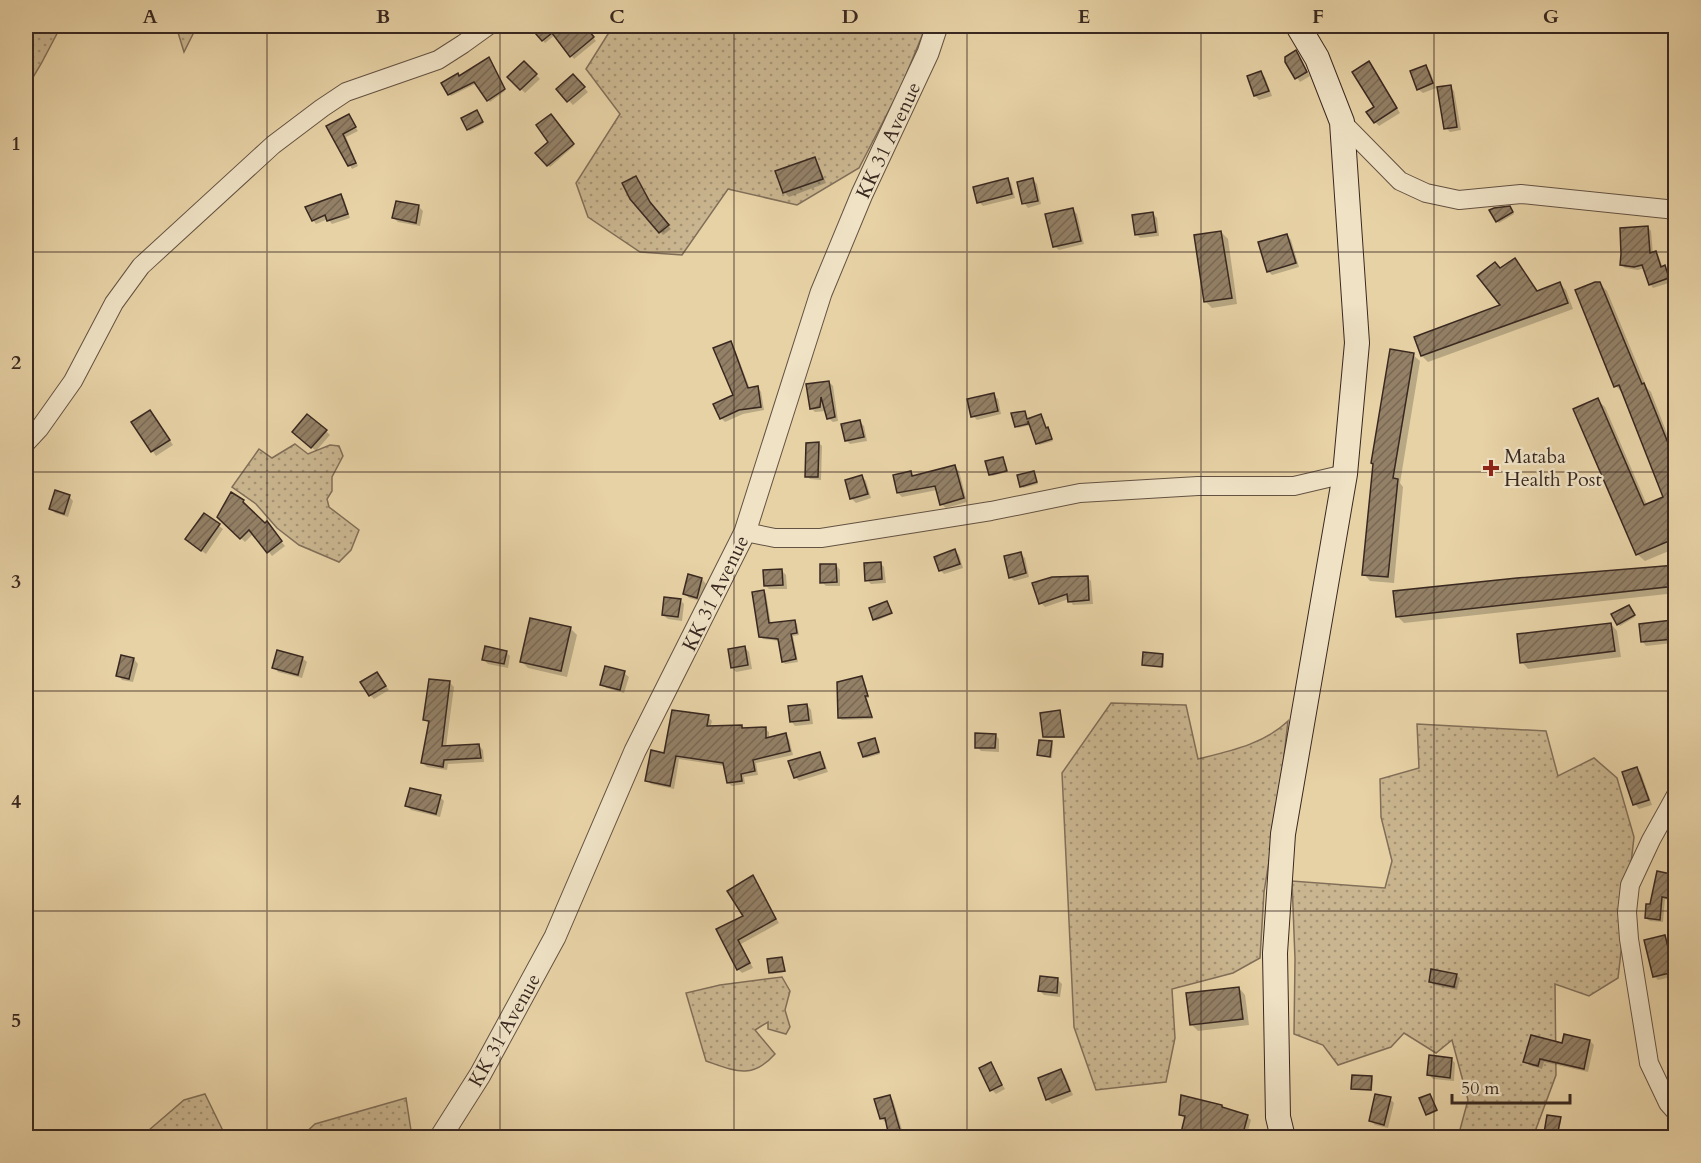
<svg xmlns="http://www.w3.org/2000/svg" width="1701" height="1163" viewBox="0 0 1701 1163" font-family="Cardo,serif">
<style>
.grass{fill:url(#grass-dots);stroke:#816e58;stroke-width:1.5}
.shadow{fill:#0003}
.building{fill:url(#building-hatch);stroke:#392820;stroke-width:1.5}
.lines{fill:none;stroke-linecap:round;stroke-linejoin:round}
.minor-casing{stroke:#645242;stroke-width:20}
.tertiary-casing{stroke:#645242;stroke-width:23}
.secondary-casing{stroke:#392820;stroke-width:26}
.minor{stroke:#efe2c5;stroke-width:18}
.tertiary{stroke:#efe2c5;stroke-width:21}
.secondary{stroke:#efe2c5;stroke-width:24}
.grid{fill:none;stroke:#392820;stroke-width:1.5;stroke-opacity:0.55}
.poi-dot{fill:#8f2418;stroke:#efe2c5;stroke-width:2}
.labels{text-anchor:middle;stroke-width:4.5;stroke-linejoin:round;paint-order:stroke}
.street-label{font-size:20px;fill:#392820;stroke:#efe2c5}
.poi-label{font-size:20px;fill:#392820;stroke:#efe2c5;text-anchor:start}
.neatline{fill:none;stroke:#392820;stroke-width:2}
.grid-label{font-size:20px;text-anchor:middle;font-weight:bold;fill:#392820}
</style>
<defs>
<pattern id="grass-dots" width="8" height="8" patternUnits="userSpaceOnUse" patternTransform="scale(1.5)"><rect width="8" height="8" fill="#c9b58f"/><path d="M2 2h.1M6 6h.1" fill="none" stroke="#a49374" stroke-width="1.8" stroke-linecap="round"/></pattern>
<pattern id="building-hatch" width="6" height="6" patternUnits="userSpaceOnUse" patternTransform="scale(1.5)"><rect width="6" height="6" fill="#938066"/><path d="M-1 1l2-2M0 6l6-6M5 7l2-2" fill="none" stroke="#796954"/></pattern>
</defs>
<rect width="100%" height="100%" fill="#e7d2a6"/>
<filter id="stains"><feTurbulence type="fractalNoise" baseFrequency=".00333" numOctaves="4"/><feColorMatrix values="0 0 0 0 .2 0 0 0 0 .09 0 0 0 0 .02 0 0 0 .5 -.17"/></filter>
<radialGradient id="worn" r=".72"><stop offset=".6" stop-color="#630" stop-opacity="0"/><stop offset="1" stop-color="#630" stop-opacity=".3"/></radialGradient>
<!-- grass -->
<g class="grass">
<path d="M26 26H61L41 64 26 89Z"/>
<path d="M176 26H197L184 52Z"/>
<path d="M601 26H926L901 87 859 168 797 205 728 189 682 255 640 252 588 217 576 183 620 114 586 69 608 34Z"/>
<path d="M295 444 308 454 330 445 339 446 343 456 332 477V491L327 499 329 507 359 530 351 550 339 562 299 545 277 528 256 504 232 487 259 449 272 458Z"/>
<path d="M1111 703 1186 705 1198 759C1230 751 1264 744 1288 721L1279 800 1264 892 1260 958 1233 973 1172 989 1175 1038 1166 1082 1096 1090 1074 1027 1062 773Z"/>
<path d="M1417 724 1546 731 1558 776 1594 758 1617 778 1634 837 1618 978 1589 996 1555 984 1556 1075 1533 1137H1458L1468 1100 1452 1040 1436 1053 1404 1033 1391 1047 1338 1065 1323 1045 1294 1034 1295 959 1292 881 1385 888 1392 861 1381 817 1380 779 1419 768Z"/>
<path d="M782 977 790 991 785 1010 790 1027 786 1034 768 1029V1022L755 1030 775 1054C752 1080 735 1071 706 1061L686 993 720 985Z"/>
<path d="M205 1094 226 1137H149V1130L184 1100Z"/>
<path d="M406 1098 412 1137H301L315 1124Z"/>
</g>
<!-- shadow -->
<g class="shadow">
<path d="M539 26H550L554 29 558 26H583L596 41 574 59 555 35 545 43 534 30Z"/>
<path d="M1296 52 1310 76 1300 82 1286 62Z"/>
<path d="M490 60 505 91 490 102 477 83 451 96 449 94 460 77Z"/>
<path d="M524 63 540 79 525 93 509 77Z"/>
<path d="M1369 63 1400 113 1379 126 1375 122 1376 107Z"/>
<path d="M1426 67 1430 71 1436 88 1423 93 1418 89Z"/>
<path d="M1261 73 1265 77 1272 96 1259 100 1255 96Z"/>
<path d="M573 76 588 92 573 105 558 89Z"/>
<path d="M1450 87 1454 91 1461 130 1450 132 1446 128Z"/>
<path d="M478 113 483 124 470 131 468 129Z"/>
<path d="M348 116 358 131 346 137 358 166 352 169 328 127Z"/>
<path d="M551 116 574 146 550 167 537 153 550 142Z"/>
<path d="M814 158 818 163 826 183 789 197 785 193 777 172Z"/>
<path d="M636 177 652 207 671 229 663 235 631 198Z"/>
<path d="M1007 179 1011 183 1015 198 983 206 979 202Z"/>
<path d="M1033 180 1037 184 1041 204 1028 208 1024 203Z"/>
<path d="M340 196 344 199 350 218 332 224 328 219 316 224 313 220Z"/>
<path d="M419 207 423 211 420 226 398 222 394 218Z"/>
<path d="M1073 210 1077 214 1084 244 1059 250 1054 246Z"/>
<path d="M1511 210 1514 214 1499 223 1497 221Z"/>
<path d="M1153 214 1157 218 1159 236 1140 238 1136 234Z"/>
<path d="M1648 227 1651 231 1653 254 1656 253 1659 257 1663 268 1668 270 1672 282 1653 288 1650 284 1645 268 1638 270 1625 268 1621 264Z"/>
<path d="M1221 232 1228 239 1237 304 1212 308 1205 301Z"/>
<path d="M1287 235 1291 240 1299 267 1272 275 1268 271Z"/>
<path d="M1515 260 1538 292 1560 284 1566 290 1573 309 1428 362 1422 356 1416 337 1502 305 1500 269Z"/>
<path d="M1599 283 1607 291 1647 388 1651 392 1676 457V548L1645 561 1637 554 1597 400 1605 407 1647 505 1665 497 1623 394 1616 386Z"/>
<path d="M731 343 734 347 750 389 758 388 761 392 764 410 743 414 725 422 721 418 735 396Z"/>
<path d="M1413 355 1420 361 1400 483 1403 487 1394 583 1370 581 1364 574Z"/>
<path d="M829 382 833 386 838 421 833 422 828 418 826 411 815 412 811 408Z"/>
<path d="M993 395 998 399 1001 414 977 420 973 416Z"/>
<path d="M150 411 173 445 156 456 133 422Z"/>
<path d="M1025 413 1028 420 1041 416 1042 418 1053 441 1039 445 1031 425 1018 428 1016 426Z"/>
<path d="M860 422 864 426 867 441 850 444 846 440Z"/>
<path d="M326 431 330 435 316 451 298 436Z"/>
<path d="M819 443 822 446 821 480 810 479 807 476Z"/>
<path d="M1003 458 1007 472 992 476 990 474Z"/>
<path d="M955 467 959 471 967 502 946 508 941 504 937 490 902 497 898 493 911 472 915 477Z"/>
<path d="M1034 473 1038 484 1023 488 1021 486Z"/>
<path d="M862 477 866 481 871 498 856 503 852 499Z"/>
<path d="M69 496 73 501 68 517 55 513 51 508Z"/>
<path d="M243 501 247 505 246 507 270 528 285 546 272 556 254 533 245 542 219 517Z"/>
<path d="M204 515 223 529 206 554 191 543Z"/>
<path d="M955 551 959 555 963 568 944 574 940 570Z"/>
<path d="M1021 554 1025 558 1029 577 1014 581 1010 577Z"/>
<path d="M880 563 884 567 886 583 871 584 867 580Z"/>
<path d="M836 565 840 570V586H826L822 582Z"/>
<path d="M1676 566V593L1404 623 1397 616Z"/>
<path d="M782 571 786 575 787 589H769L765 585Z"/>
<path d="M1087 577 1091 581 1093 604 1073 605 1069 599 1045 607 1041 603Z"/>
<path d="M702 579 706 584 701 601 689 598 685 594Z"/>
<path d="M764 591 766 594 771 624 795 621 797 624 799 635 793 636 798 662 785 664 783 661 780 641 763 639 760 636Z"/>
<path d="M680 600 684 604 682 621 668 619 663 615Z"/>
<path d="M888 604 892 614 876 621 875 619Z"/>
<path d="M1630 608 1635 617 1620 626 1618 624Z"/>
<path d="M1671 622 1674 624H1671L1673 643 1646 646 1642 641Z"/>
<path d="M1611 624 1617 631 1621 657 1528 669 1522 662Z"/>
<path d="M571 629 577 635 567 677 528 668 521 661Z"/>
<path d="M745 648 749 652 752 669 736 672 732 668Z"/>
<path d="M506 652 510 656 508 668 488 664 484 660Z"/>
<path d="M1163 656 1164 657V667L1144 664Z"/>
<path d="M302 658 307 662 302 678 278 672 274 667Z"/>
<path d="M134 659 138 664 133 682 122 680 118 675Z"/>
<path d="M624 673 629 677 624 693 606 688 602 684Z"/>
<path d="M377 674 389 690 374 699 370 695Z"/>
<path d="M862 677 864 680 869 698H867L873 719 842 720 839 718Z"/>
<path d="M450 683 454 687 446 747 479 746 483 750 484 762 448 764 447 770 427 767 423 763 429 724 425 720Z"/>
<path d="M807 705 811 710 813 724 795 726 791 721Z"/>
<path d="M1060 711 1065 738H1046L1045 736Z"/>
<path d="M708 717 712 721 710 728 742 726 744 729H765L769 732V739L785 735 789 739 793 755 756 763 758 775 744 777 745 784 732 786 728 783 725 766 679 759 674 789 651 784 647 780 666 755Z"/>
<path d="M995 735 999 739V752L981 751 977 747Z"/>
<path d="M875 740 880 754 866 758 864 757Z"/>
<path d="M1051 742 1053 744 1052 758 1041 756 1039 755Z"/>
<path d="M819 753 823 758 828 772 799 781 795 777Z"/>
<path d="M1637 769 1641 773 1652 805 1639 809 1635 804 1624 773Z"/>
<path d="M440 797 444 801 440 817 411 810 407 806Z"/>
<path d="M753 877 779 923 741 944 753 968 742 973 738 969 718 930 745 916Z"/>
<path d="M1676 877V902L1665 899 1663 922 1650 921 1646 918 1651 906Z"/>
<path d="M1665 937 1669 941 1676 968V976L1658 980 1654 976Z"/>
<path d="M782 958 785 972 772 974 770 972Z"/>
<path d="M1456 975 1460 978 1457 990 1434 985 1431 982Z"/>
<path d="M1058 980 1062 984 1060 997 1044 995 1040 991Z"/>
<path d="M1239 988 1245 995 1249 1025 1198 1031 1191 1024Z"/>
<path d="M1590 1041 1594 1045 1588 1072 1544 1062 1542 1069 1529 1065 1525 1061 1564 1045Z"/>
<path d="M1451 1059 1455 1063 1454 1081 1433 1079 1429 1075Z"/>
<path d="M990 1064 1005 1089 996 1094 992 1090Z"/>
<path d="M1061 1071 1065 1075 1073 1095 1052 1104 1048 1100 1040 1079Z"/>
<path d="M1371 1078 1373 1079 1372 1091 1353 1088Z"/>
<path d="M1430 1095 1438 1111 1429 1115 1427 1114Z"/>
<path d="M890 1097 893 1100 903 1133 893 1135 889 1131 887 1121 885 1122 881 1118Z"/>
<path d="M1390 1099 1394 1103 1388 1128 1375 1125 1371 1121Z"/>
<path d="M1222 1106 1225 1110 1247 1116 1251 1120 1246 1138H1215L1202 1134V1138H1195L1187 1136 1183 1132 1186 1119 1180 1115Z"/>
<path d="M1560 1119 1561 1120 1558 1137 1547 1134 1545 1133Z"/>
</g>
<!-- building -->
<g class="building">
<path d="M529 26H585L594 37 570 57 552 33 542 41Z"/>
<path d="M1296 50 1307 72 1295 79 1285 62V57Z"/>
<path d="M489 57 505 89 487 101 474 82 448 95 441 83 458 73 459 76Z"/>
<path d="M524 61 537 74 520 90 507 77Z"/>
<path d="M1369 61 1397 108 1374 123 1366 112 1374 107 1352 72Z"/>
<path d="M1426 65 1433 83 1417 90 1410 71Z"/>
<path d="M1261 71 1269 91 1254 96 1247 76Z"/>
<path d="M573 74 585 87 567 102 556 89Z"/>
<path d="M1451 85 1457 127 1444 129 1437 87Z"/>
<path d="M477 110 483 122 467 130 461 118Z"/>
<path d="M349 114 356 127 343 134 356 163 348 166 326 126Z"/>
<path d="M551 114 574 144 547 166 535 153 548 142 536 125Z"/>
<path d="M815 157 823 179 783 193 775 171Z"/>
<path d="M636 176 650 202 669 225 659 233 630 199 622 183Z"/>
<path d="M1008 178 1012 194 977 203 973 187Z"/>
<path d="M1033 178 1038 201 1022 204 1017 182Z"/>
<path d="M341 194 348 214 327 221 325 215 312 221 305 207Z"/>
<path d="M396 201 419 205 416 223 392 218Z"/>
<path d="M1510 206 1513 212 1496 222 1489 210 1494 208Z"/>
<path d="M1073 208 1081 241 1053 247 1045 214Z"/>
<path d="M1153 212 1156 232 1135 235 1132 215Z"/>
<path d="M1648 226 1650 253 1656 251 1661 267 1665 265 1669 278 1649 285 1642 265 1634 267 1620 265 1621 254 1620 228Z"/>
<path d="M1221 231 1232 298 1204 302 1194 235Z"/>
<path d="M1287 234 1296 263 1267 272 1258 242Z"/>
<path d="M1515 258 1537 291 1560 282 1568 303 1421 356 1414 337 1500 305 1477 276 1495 262 1500 268Z"/>
<path d="M1595 282H1600L1642 384 1644 383 1676 463V538L1636 555 1573 409 1598 398 1644 505 1663 497 1619 385 1614 387 1575 290Z"/>
<path d="M731 341 748 388 758 386 761 407 739 410 720 419 713 404 733 395 713 348Z"/>
<path d="M1390 349 1414 353 1393 478 1398 479 1388 577 1362 575 1373 464 1371 463Z"/>
<path d="M829 381 835 417 827 419 821 397 820 407 810 409 806 384Z"/>
<path d="M994 393 998 411 971 417 967 399Z"/>
<path d="M150 410 170 440 151 452 131 422Z"/>
<path d="M1025 411 1027 419 1041 414 1046 428 1048 427 1052 439 1036 444 1028 421V424L1015 427 1011 413Z"/>
<path d="M307 414 327 430 311 448 292 432Z"/>
<path d="M860 420 864 437 845 441 841 424Z"/>
<path d="M819 442 818 477H805L806 443Z"/>
<path d="M1003 457 1007 471 989 475 985 461Z"/>
<path d="M955 465 964 498 940 505 935 486 897 493 893 475 911 471 912 476Z"/>
<path d="M1034 471 1037 482 1020 487 1017 475Z"/>
<path d="M862 475 868 494 850 499 845 480Z"/>
<path d="M55 490 70 495 64 514 49 509Z"/>
<path d="M231 492 244 500 243 502 265 523 267 521 282 541 267 553 249 530 240 539 217 517Z"/>
<path d="M204 513 220 524 201 551 185 539Z"/>
<path d="M955 549 960 564 939 571 934 557Z"/>
<path d="M1021 552 1026 573 1009 578 1004 556Z"/>
<path d="M881 562 882 579 865 581 864 563Z"/>
<path d="M820 564H836L837 582 820 583Z"/>
<path d="M1676 565V586L1396 617 1393 591 1517 578Z"/>
<path d="M782 569 783 585 764 586 763 570Z"/>
<path d="M688 574 702 578 697 598 683 594Z"/>
<path d="M1088 576 1089 600 1068 602 1067 594 1039 604 1032 583 1052 577Z"/>
<path d="M764 590 769 623 795 620 797 633 791 634 796 659 782 662 778 639 759 637 752 592Z"/>
<path d="M664 597 681 599 678 617 662 615Z"/>
<path d="M887 601 892 613 873 620 869 608Z"/>
<path d="M1629 605 1635 615 1617 625 1611 614Z"/>
<path d="M530 618 571 627 561 671 520 662Z"/>
<path d="M1672 620 1674 639 1641 642 1639 624Z"/>
<path d="M1611 623 1615 651 1520 663 1517 634Z"/>
<path d="M485 646 507 651 504 664 482 660Z"/>
<path d="M745 646 748 665 731 668 728 649Z"/>
<path d="M277 650 303 657 298 675 272 668Z"/>
<path d="M1143 652 1163 654 1162 667 1142 665Z"/>
<path d="M121 655 134 658 129 679 116 676Z"/>
<path d="M605 666 625 671 620 690 600 685Z"/>
<path d="M377 672 386 686 369 696 360 682Z"/>
<path d="M862 676 868 696H865L872 717 838 718 837 682Z"/>
<path d="M429 679 450 681 442 746 479 744 481 758 444 760 443 767 421 763 429 721 423 720Z"/>
<path d="M807 704 809 720 790 722 788 706Z"/>
<path d="M672 710 709 715 707 726 742 725V728L766 727V738L786 733 790 751 753 760 755 771 741 774 742 781 727 783 723 763 676 756 670 786 645 781 651 750 664 753Z"/>
<path d="M1060 710 1064 737H1043L1040 713Z"/>
<path d="M975 733 996 734 995 748H975Z"/>
<path d="M875 738 879 752 863 757 858 743Z"/>
<path d="M1039 740 1052 741 1050 757 1037 755Z"/>
<path d="M820 752 825 768 794 778 788 761Z"/>
<path d="M1637 767 1649 800 1633 805 1622 772Z"/>
<path d="M410 788 441 795 436 814 405 806Z"/>
<path d="M1657 871 1676 875 1673 899 1662 897 1660 920 1645 918 1646 904H1650Z"/>
<path d="M753 875 776 919 738 940 750 963 737 970 716 929 743 916 727 891Z"/>
<path d="M1665 935 1674 972 1653 977 1644 940Z"/>
<path d="M782 957 785 971 769 973 767 959Z"/>
<path d="M1431 969 1457 974 1454 987 1429 982Z"/>
<path d="M1040 976 1058 978 1057 993 1038 991Z"/>
<path d="M1239 987 1243 1019 1190 1025 1186 993Z"/>
<path d="M1564 1034 1590 1040 1584 1069 1540 1059 1538 1066 1523 1062 1531 1035 1562 1043Z"/>
<path d="M1429 1055 1452 1058 1450 1078 1427 1075Z"/>
<path d="M991 1062 1002 1085 990 1091 979 1068Z"/>
<path d="M1061 1069 1070 1091 1046 1100 1038 1078Z"/>
<path d="M1352 1075 1372 1076 1371 1090 1351 1089Z"/>
<path d="M1375 1094 1391 1097 1384 1125 1369 1121Z"/>
<path d="M1430 1094 1437 1110 1426 1115 1419 1098Z"/>
<path d="M890 1095 900 1130 888 1132 885 1118 880 1119 874 1099Z"/>
<path d="M1181 1095 1222 1105V1107L1248 1115 1242 1137H1223L1199 1131 1198 1136 1181 1133 1185 1116 1179 1115Z"/>
<path d="M1547 1115 1561 1117 1557 1136 1544 1133Z"/>
</g>
<g class="lines">
<!-- minor casing -->
<g class="minor-casing">
<g id="minor">
<path d="M1342 122 1400 181 1426 193 1459 200 1521 194 1676 210"/>
<path d="M26 443 39 429 73 381 114 303 141 266 273 145 322 108 346 92 438 60 463 44 488 26"/>
<path d="M745 532 775 538H821L991 511 1080 493 1198 486H1294L1345 474"/>
<path d="M1676 795 1651 840 1630 885 1627 912 1629 939 1649 1063 1668 1103 1676 1112"/>
</g>
</g>
<!-- tertiary casing -->
<g class="tertiary-casing">
<path id="tertiary" d="M440 1138 480 1075 555 937 635 751 745 532 821 293 862 194 928 53 937 26"/>
</g>
<!-- secondary casing -->
<g class="secondary-casing">
<path id="secondary" d="M1283 1138 1278 1117 1275 953 1283 834 1345 474 1357 343 1342 122 1317 58 1298 26"/>
</g>
<!-- minor -->
<use href="#minor" class="minor"/>
<!-- tertiary -->
<use href="#tertiary" class="tertiary"/>
<!-- secondary -->
<use href="#secondary" class="secondary"/>
</g>
<!-- grid -->
<path class="grid" d="M267 26V1138M500 26V1138M734 26V1138M967 26V1138M1201 26V1138M1434 26V1138M26 252H1676M26 472H1676M26 691H1676M26 911H1676"/>
<!-- markers -->
<path class="poi-dot" d="M1488 459h6v6h6v6h-6v6h-6v-6h-6v-6h6z"/>
<g class="labels">
<!-- street labels -->
<g class="street-label">
<text transform="translate(888 140) rotate(-65)" y="7">KK 31 Avenue</text>
<text transform="translate(715 593) rotate(-64)" y="7">KK 31 Avenue</text>
<text transform="translate(504 1030) rotate(-61)" y="7">KK 31 Avenue</text>
</g>
<!-- poi labels -->
<g class="poi-label">
<text x="1504" y="463">Mataba<tspan x="1504" dy="23">Health Post</tspan></text>
</g>
</g>
<!-- margin -->
<rect width="1701" height="1163" fill="none" stroke="#e7d2a6" stroke-width="66"/>
<!-- scale -->
<path d="M1452 1094v9h118v-9" fill="none" stroke="#392820" stroke-width="3"/>
<text x="1461" y="1094" font-size="18" fill="#392820" stroke="#efe2c5" stroke-width="4.5" paint-order="stroke">50 m</text>
<rect x="33" y="33" width="1635" height="1097" class="neatline"/>
<g class="grid-label">
<text x="150" y="23">A</text>
<text x="383" y="23">B</text>
<text x="617" y="23">C</text>
<text x="850" y="23">D</text>
<text x="1084" y="23">E</text>
<text x="1318" y="23">F</text>
<text x="1551" y="23">G</text>
<text x="16" y="150">1</text>
<text x="16" y="369">2</text>
<text x="16" y="588">3</text>
<text x="16" y="808">4</text>
<text x="16" y="1027">5</text>
</g>
<rect width="100%" height="100%" filter="url(#stains)"/>
<rect width="100%" height="100%" fill="url(#worn)"/>
</svg>
